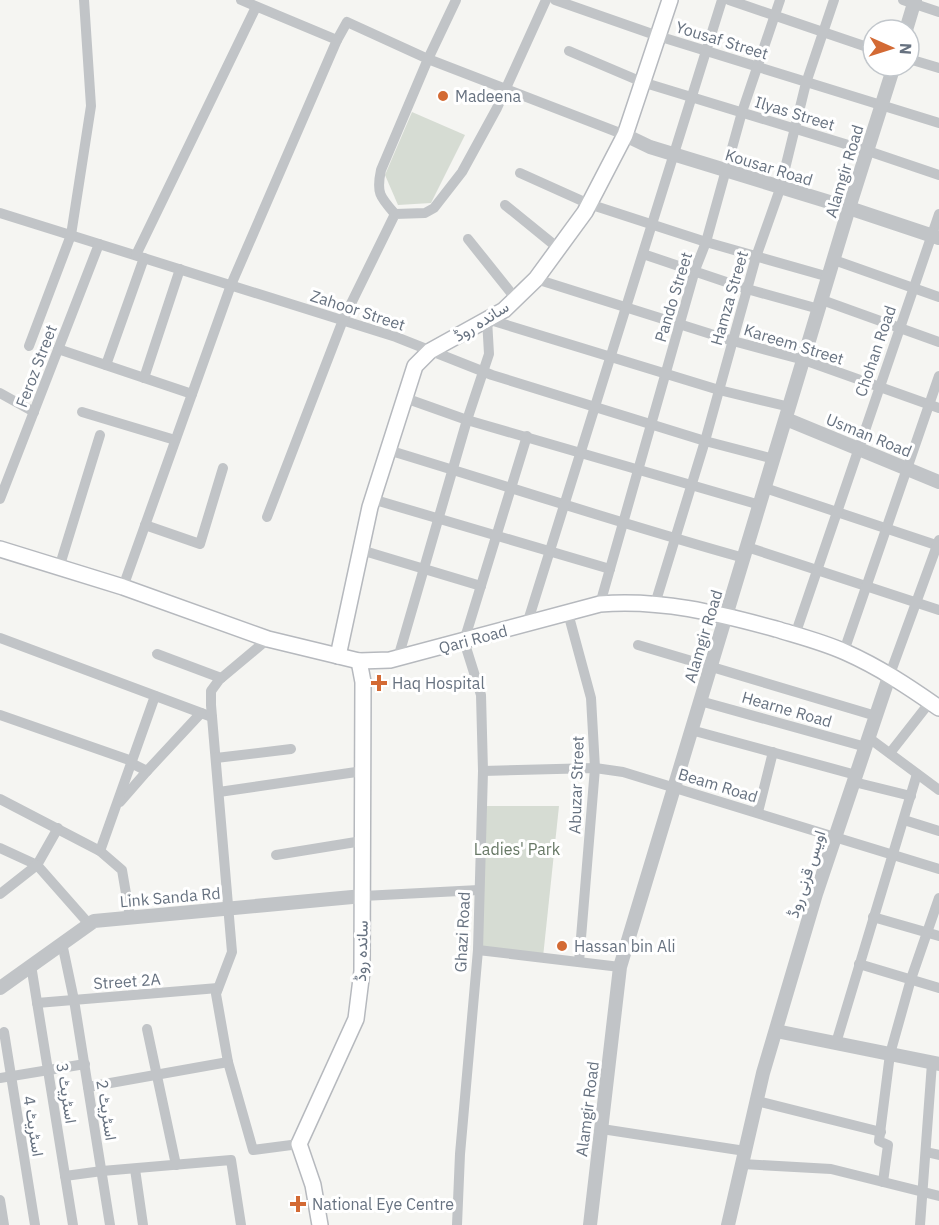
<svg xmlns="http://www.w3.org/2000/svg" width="939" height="1225" viewBox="0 0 939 1225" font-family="'IBM Plex Sans',Vazirmatn,sans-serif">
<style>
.green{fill:#d6dcd3}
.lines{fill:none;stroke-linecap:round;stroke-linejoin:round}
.secondary-casing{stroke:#b6b9be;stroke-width:18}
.minor{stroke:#c1c4c7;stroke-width:10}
.tertiary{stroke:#c1c4c7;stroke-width:14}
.secondary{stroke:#fff;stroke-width:15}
.poi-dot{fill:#d36a34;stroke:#fff;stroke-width:2}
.labels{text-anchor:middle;stroke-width:6;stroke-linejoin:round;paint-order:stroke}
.street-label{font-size:16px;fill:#677280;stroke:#fff}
.poi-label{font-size:16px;fill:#677280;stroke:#fff;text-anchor:start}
.park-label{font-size:16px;fill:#677865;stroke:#fff}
</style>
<rect width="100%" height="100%" fill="#f5f5f2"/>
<!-- green -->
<g class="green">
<path d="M412 112 465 135 431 203 398 205 385 175Z"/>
<path d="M482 806H559L543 957 478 950Z"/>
</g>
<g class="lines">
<!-- secondary casing -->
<g class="secondary-casing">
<g id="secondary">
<path d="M0 549 123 587 268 639 359 661 390 660 600 604C660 599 718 613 776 629 799 636 823 642 845 652 879 667 909 687 939 708"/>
<path d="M338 656 370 507 415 366 430 351 504 310 536 279 585 212 625 135 670 0"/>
<path d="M320 1225 313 1185 299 1144 356 1019 362 971 363 682 359 661"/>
</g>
</g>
<!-- minor -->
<g class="minor">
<path d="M241 0 337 40 347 22 428 59 625 135"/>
<path d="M555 0 658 36 939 123"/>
<path d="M729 0 873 49"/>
<path d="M903 0 939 12"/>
<path d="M569 51 642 82 868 151 939 175"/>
<path d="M909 59 939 68"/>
<path d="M520 173 589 204 706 242 829 277"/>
<path d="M505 205 558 248"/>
<path d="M0 213 396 337 492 375 705 441 774 459"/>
<path d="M395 214C380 197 376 193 381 170L428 59 456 0"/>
<path d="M468 239 516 299"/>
<path d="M643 254 747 289 819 309"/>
<path d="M136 255 256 7"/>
<path d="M834 260 939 297"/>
<path d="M536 279 733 341 804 360 939 408"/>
<path d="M822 300 939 342"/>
<path d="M29 346 71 235 91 106 84 0"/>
<path d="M58 349 192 394"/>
<path d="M106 365 144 258"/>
<path d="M144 378 180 269"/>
<path d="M0 393 34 412"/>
<path d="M405 398 467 420 760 505"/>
<path d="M82 412 175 440"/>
<path d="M388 450C507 486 625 525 744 558"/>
<path d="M765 488 939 546"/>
<path d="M0 499 99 244"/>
<path d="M372 499 610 569"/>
<path d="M267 517 343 320 395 214 425 213 434 208 462 172 497 108 546 0"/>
<path d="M145 525 200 544 223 468"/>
<path d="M747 547 939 610"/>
<path d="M361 550 481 586"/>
<path d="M59 568 100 435"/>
<path d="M123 587 231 285 337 40"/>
<path d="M600 604 695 270 706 242 742 112 780 0"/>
<path d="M655 604 705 441 756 257 780 189 806 83 834 0"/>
<path d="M568 613 591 698 595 768 579 962"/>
<path d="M527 624 722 0"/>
<path d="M795 635 939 214"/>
<path d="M0 638 212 717"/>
<path d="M268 639 219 680 211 691V705L232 952 216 994 228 1062 253 1150 299 1144"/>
<path d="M638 645 876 716"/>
<path d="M844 651 939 376"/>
<path d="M157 654 221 678"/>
<path d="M398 658 467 420 489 354 487 319 719 390 790 407"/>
<path d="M890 674 939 540"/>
<path d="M700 701 866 747"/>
<path d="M0 715 132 761"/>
<path d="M691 730 856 775"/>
<path d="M869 738 939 790"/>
<path d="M890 753 930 702"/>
<path d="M216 758 291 749"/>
<path d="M131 763 147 771 201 713"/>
<path d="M483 771 595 768 623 772 939 869"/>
<path d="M854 782 911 796"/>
<path d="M219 792 363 771"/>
<path d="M0 799 100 851 122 870 130 917"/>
<path d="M120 802 147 771"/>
<path d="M758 812 773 752"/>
<path d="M904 820 939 831"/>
<path d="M0 848 37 865 58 828"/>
<path d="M100 851 155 696"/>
<path d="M276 855 362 841"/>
<path d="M0 894 37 865 89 924"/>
<path d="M363 896 479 890"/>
<path d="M873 917 939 936"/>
<path d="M62 943 74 1000 110 1225"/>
<path d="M478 950 620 967"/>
<path d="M859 964 939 988"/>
<path d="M31 965 73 1225"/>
<path d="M37 1003 218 988"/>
<path d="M147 1029 176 1165"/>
<path d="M4 1032 35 1225"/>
<path d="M836 1043 917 774"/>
<path d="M0 1078 85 1064"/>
<path d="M88 1087 228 1062"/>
<path d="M757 1101 881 1132"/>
<path d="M602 1129 745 1151"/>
<path d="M926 1152 939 1155"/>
<path d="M742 1164 831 1169 939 1196"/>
<path d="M135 1169 143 1225"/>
<path d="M65 1176 102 1171 231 1160 241 1225"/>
<path d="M883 1182 888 1145 879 1141 890 1054 911 979 939 898"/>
<path d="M0 1200 4 1225"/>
<path d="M457 1225 460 1154 478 950 483 771 481 695 464 641 527 436"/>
<path d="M920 1225 932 1063"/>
</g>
<!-- tertiary -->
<g class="tertiary">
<path d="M906 30 915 0"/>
<path d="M625 135 650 147 849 208 939 238"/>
<path d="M786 419 939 482"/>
<path d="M0 988 94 921 363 896"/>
<path d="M776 1031 939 1064"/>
<path d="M590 1225 620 967 849 208 894 66"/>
<path d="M728 1225 763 1073 816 894 890 674"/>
</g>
<!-- secondary -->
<use href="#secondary" class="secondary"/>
</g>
<!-- markers -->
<g class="poi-dot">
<circle cx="443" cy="96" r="6"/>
<path d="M376 674h6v6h6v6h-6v6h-6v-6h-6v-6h6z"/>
<circle cx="562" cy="946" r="6"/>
<path d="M295 1195h6v6h6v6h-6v6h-6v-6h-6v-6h6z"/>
</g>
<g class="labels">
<!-- street labels -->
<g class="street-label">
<text transform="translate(722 40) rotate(17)" y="6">Yousaf Street</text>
<text transform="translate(795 113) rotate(17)" y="6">Ilyas Street</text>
<text transform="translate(769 167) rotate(17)" y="6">Kousar Road</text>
<text transform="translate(844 171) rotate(-73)" y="6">Alamgir Road</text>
<text transform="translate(673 297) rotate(-73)" y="6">Pando Street</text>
<text transform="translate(729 298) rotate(-74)" y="6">Hamza Street</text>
<text transform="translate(358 310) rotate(18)" y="6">Zahoor Street</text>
<text transform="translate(481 321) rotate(-32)" y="6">ساندہ روڈ</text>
<text transform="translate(794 344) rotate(17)" y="6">Kareem Street</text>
<text transform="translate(875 351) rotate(-71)" y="6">Chohan Road</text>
<text transform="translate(36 366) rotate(-69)" y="6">Feroz Street</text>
<text transform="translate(869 435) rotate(22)" y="6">Usman Road</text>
<text transform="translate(703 636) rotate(-73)" y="6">Alamgir Road</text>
<text transform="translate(473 639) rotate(-15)" y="6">Qari Road</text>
<text transform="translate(787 709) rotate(16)" y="6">Hearne Road</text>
<text transform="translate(576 785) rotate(-88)" y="6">Abuzar Street</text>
<text transform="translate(718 785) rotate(17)" y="6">Beam Road</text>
<text transform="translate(806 874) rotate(-72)" y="6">اویس قرنی روڈ</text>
<text transform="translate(170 897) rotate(-5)" y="6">Link Sanda Rd</text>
<text transform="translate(462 932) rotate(-87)" y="6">Ghazi Road</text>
<text transform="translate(361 951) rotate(-88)" y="6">ساندہ روڈ</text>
<text transform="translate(127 981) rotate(-4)" y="6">Street 2A</text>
<text transform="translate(67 1093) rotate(81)" y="6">اسٹریٹ 3</text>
<text transform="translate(587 1109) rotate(-83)" y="6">Alamgir Road</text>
<text transform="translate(107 1110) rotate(81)" y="6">اسٹریٹ 2</text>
<text transform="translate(34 1126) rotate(81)" y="6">اسٹریٹ 4</text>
</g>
<!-- poi labels -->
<g class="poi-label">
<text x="455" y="102">Madeena</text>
<text x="392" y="689">Haq Hospital</text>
<text x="574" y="952">Hassan bin Ali</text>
<text x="312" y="1210">National Eye Centre</text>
</g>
<!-- park labels -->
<g class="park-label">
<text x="517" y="855">Ladies' Park</text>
</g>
</g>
<!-- north arrow -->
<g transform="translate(891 48) rotate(93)"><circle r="28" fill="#ffffff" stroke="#c2c7cc" stroke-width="1.5"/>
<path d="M0-4.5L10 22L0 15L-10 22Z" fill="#d36a34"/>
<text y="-9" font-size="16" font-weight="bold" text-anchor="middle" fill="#677280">N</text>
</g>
</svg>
